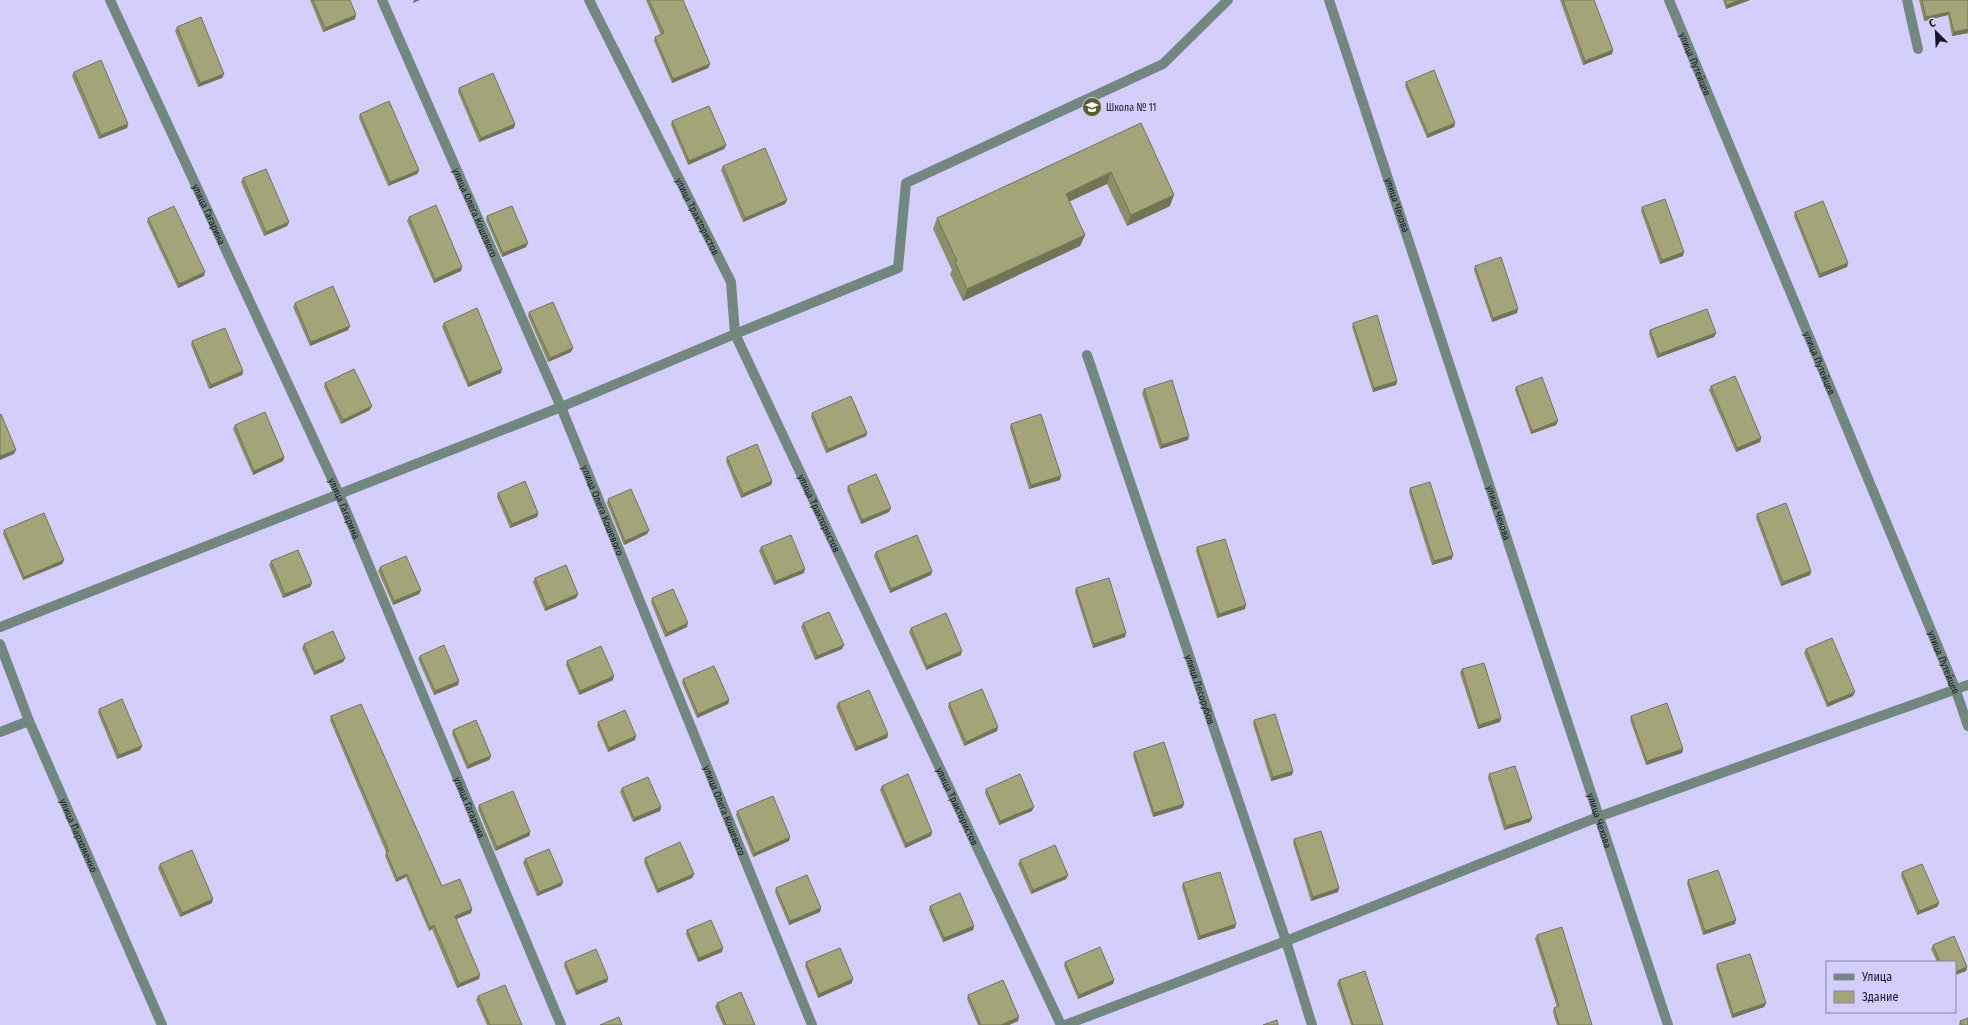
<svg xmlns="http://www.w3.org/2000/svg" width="1968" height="1025" viewBox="0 0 1968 1025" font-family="'Fira Sans Condensed',sans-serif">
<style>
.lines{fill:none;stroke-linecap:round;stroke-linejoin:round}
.lane{stroke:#72887f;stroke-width:10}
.street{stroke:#72887f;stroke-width:10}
.wall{fill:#8c8e67}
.shaded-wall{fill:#727454}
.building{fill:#a3a578;stroke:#727454}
.labels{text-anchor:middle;stroke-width:3;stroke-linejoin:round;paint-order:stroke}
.street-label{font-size:10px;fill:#181525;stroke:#d3cefb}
.poi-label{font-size:10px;fill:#181525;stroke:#d3cefb;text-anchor:start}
</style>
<rect width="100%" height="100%" fill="#d3cefb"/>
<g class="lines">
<!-- lane -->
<g class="lane">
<path d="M1907 0 1918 49"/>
<path d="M898 268 906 183 1163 64 1228 0"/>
<path d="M0 732 29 721"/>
</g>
<!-- street -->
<g class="street">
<path id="s1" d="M110 0 339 494 561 1025"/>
<path id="s2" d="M382 0 561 407 812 1025"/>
<path id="s3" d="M589 0 731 282 735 334 1061 1025"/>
<path id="s4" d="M1329 0C1445 341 1553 684 1668 1025"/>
<path id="s5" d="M1669 0 1955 688 1968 726"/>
<path id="s6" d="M1087 355 1286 941 1312 1025"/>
<path d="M0 627 561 407 735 334 898 268"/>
<path id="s7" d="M0 644 29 721 162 1025"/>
<path d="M1065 1025 1286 941 1598 817 1968 685"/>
</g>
</g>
<!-- wall -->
<g class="wall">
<path d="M310 0H350L355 19 323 32Z"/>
<path d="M646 0H683L710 64 708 68 672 83 654 41 655 37 661 35Z"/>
<path d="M1560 0H1594L1612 54 1583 65Z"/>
<path d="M1723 0H1750L1726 9Z"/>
<path d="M1919 0H1968V33L1952 36 1948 15 1924 21Z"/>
<path d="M177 27 224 74 222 78 198 87 175 31Z"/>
<path d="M74 72 128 124 127 128 99 139 72 76Z"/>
<path d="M1406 82 1455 123 1454 127 1427 138 1405 86Z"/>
<path d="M459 88 515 124 514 128 479 142 458 92Z"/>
<path d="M360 114 419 170 417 174 388 186 359 118Z"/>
<path d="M672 121 726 145 724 149 688 165 671 125Z"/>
<path d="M1141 123 1170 206 1127 226 1107 184 1069 202 1085 235 1080 246 963 301 950 274 952 270 933 229 937 218Z"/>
<path d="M723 166 787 200 785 204 743 222 721 170Z"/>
<path d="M243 178 289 222 287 226 264 236 241 182Z"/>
<path d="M1642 207 1683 256 1660 264 1641 211Z"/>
<path d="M1795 212 1848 263 1847 267 1819 278 1794 216Z"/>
<path d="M487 216 526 247 502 257 486 220Z"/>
<path d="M409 217 461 271 434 283 407 221Z"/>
<path d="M148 218 204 276 178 288 147 222Z"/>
<path d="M1475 266 1517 313 1492 322 1474 270Z"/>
<path d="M295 303 350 326 348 330 310 346 293 307Z"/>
<path d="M529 312 571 352 548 362 528 316Z"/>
<path d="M444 323 501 373 468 387 442 327Z"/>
<path d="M1353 323 1397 381 1396 385 1373 392 1352 327Z"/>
<path d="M1650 330 1716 333 1714 337 1657 358 1649 334Z"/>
<path d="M192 341 243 371 242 375 209 389 191 345Z"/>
<path d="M325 383 370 410 341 424 324 387Z"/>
<path d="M1711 386 1761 438 1760 442 1736 452 1709 390Z"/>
<path d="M1516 387 1558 421 1556 425 1531 434 1515 390Z"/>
<path d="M1144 389 1189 436 1188 440 1160 449 1142 393Z"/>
<path d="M812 413 867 433 866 436 826 453 811 417Z"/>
<path d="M1011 424 1060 480 1029 489 1010 428Z"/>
<path d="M235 425 284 457 283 461 253 475 233 429Z"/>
<path d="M727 457 772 481 771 485 741 498 726 461Z"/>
<path d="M848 486 889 512 861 524 847 490Z"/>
<path d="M1410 488 1452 559 1432 565 1409 492Z"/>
<path d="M498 493 538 513 537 517 510 528 497 497Z"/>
<path d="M608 499 649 530 647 534 624 545 607 503Z"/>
<path d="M1757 514 1811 571 1810 575 1781 586 1756 518Z"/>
<path d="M4 530 64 560 62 564 23 580 3 534Z"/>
<path d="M761 547 804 573 774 585 759 551Z"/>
<path d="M1197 547 1245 609 1217 618 1196 551Z"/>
<path d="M876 552 932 571 931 575 890 593 874 556Z"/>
<path d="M271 561 312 583 310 587 283 598 269 565Z"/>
<path d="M380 567 421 590 419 594 393 605 378 571Z"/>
<path d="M535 578 578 594 576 598 545 611 533 582Z"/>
<path d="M1076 588 1125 637 1093 648 1075 592Z"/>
<path d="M652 598 687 627 665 637 651 602Z"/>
<path d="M803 623 842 649 815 660 801 627Z"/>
<path d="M911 628 961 655 926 670 909 632Z"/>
<path d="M304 644 345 658 343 662 314 675 302 648Z"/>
<path d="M1806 649 1853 696 1827 707 1804 653Z"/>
<path d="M420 656 459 681 458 685 434 695 418 659Z"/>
<path d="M567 661 613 680 579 695 566 665Z"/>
<path d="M1462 669 1501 718 1500 722 1478 729 1460 673Z"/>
<path d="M683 679 729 700 728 704 697 718 682 683Z"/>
<path d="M838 703 888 734 887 738 855 751 836 707Z"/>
<path d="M949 703 998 727 997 731 964 746 948 707Z"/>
<path d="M99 709 142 746 140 750 117 759 98 713Z"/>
<path d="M331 716 442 886 472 909 471 913 456 919 479 979 457 988 432 929 429 931 406 877 396 882 385 856 386 852 330 720Z"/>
<path d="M1631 716 1683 749 1682 753 1646 765 1630 720Z"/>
<path d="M1254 720 1293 771 1292 775 1271 781 1253 724Z"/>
<path d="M598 722 636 736 635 740 608 752 597 726Z"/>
<path d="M453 730 491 756 489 760 467 769 452 734Z"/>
<path d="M1134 752 1184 804 1182 808 1153 817 1133 756Z"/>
<path d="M1489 774 1532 818 1530 822 1504 830 1488 778Z"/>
<path d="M882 786 932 832 931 836 905 848 880 790Z"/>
<path d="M622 788 661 807 660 811 633 822 620 792Z"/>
<path d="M986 789 1032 811 999 825 985 793Z"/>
<path d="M479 805 530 832 529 836 495 851 478 809Z"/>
<path d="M737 811 789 841 753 857 736 815Z"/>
<path d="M1294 839 1339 888 1338 892 1311 901 1293 843Z"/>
<path d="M645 858 694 874 692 878 657 893 644 862Z"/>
<path d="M525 859 563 882 561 886 537 896 523 863Z"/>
<path d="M1020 860 1068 875 1066 879 1031 894 1018 864Z"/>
<path d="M160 864 212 903 180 917 158 868Z"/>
<path d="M1902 872 1939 903 1937 907 1917 915 1901 876Z"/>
<path d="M1688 880 1735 924 1703 935 1687 884Z"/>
<path d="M1183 883 1235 928 1198 940 1182 887Z"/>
<path d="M776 888 821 908 820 912 789 925 775 892Z"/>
<path d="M930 906 974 926 973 930 943 942 929 910Z"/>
<path d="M687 930 722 952 698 962 686 934Z"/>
<path d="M1537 935 1592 1025H1557L1553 1012 1554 1008 1557 1007 1535 939Z"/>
<path d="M1954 936 1967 967 1966 971 1955 975V962H1937L1931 949 1933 945Z"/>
<path d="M565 962 608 978 607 982 576 995 564 966Z"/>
<path d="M806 962 852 983 818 998 805 966Z"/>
<path d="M1065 962 1114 980 1113 984 1078 999 1064 966Z"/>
<path d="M1717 964 1766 1003 1764 1007 1732 1018 1716 968Z"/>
<path d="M1339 980 1383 1025H1351L1337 984Z"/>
<path d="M968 995 1018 1021 1009 1025H978L967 999Z"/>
<path d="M478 996 522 1025H487L476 1000Z"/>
<path d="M717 1003 755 1025H723L715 1007Z"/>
<path d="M1960 1021 1968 1025H1959Z"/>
</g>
<!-- shaded-wall -->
<g class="shaded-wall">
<path d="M414 0H420L413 3Z"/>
<path d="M1740 0H1750L1726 9 1727 5Z"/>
<path d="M1949 12 1948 15 1924 21 1926 17Z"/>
<path d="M356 15 355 19 323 32 325 28Z"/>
<path d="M1968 29V33L1952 36 1954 32Z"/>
<path d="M1613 50 1612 54 1583 65 1585 61Z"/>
<path d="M710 64 708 68 672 83 673 79Z"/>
<path d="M224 74 222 78 198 87 200 83Z"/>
<path d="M1455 123 1454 127 1427 138 1428 134Z"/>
<path d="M128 124 127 128 99 139 101 135Z"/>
<path d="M515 124 514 128 479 142 481 138Z"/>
<path d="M726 145 724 149 688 165 689 161Z"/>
<path d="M419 170 417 174 388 186 390 182Z"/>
<path d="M1111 172 1107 184 1061 205 1066 194Z"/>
<path d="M1174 195 1170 206 1127 226 1131 215Z"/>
<path d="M787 200 785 204 743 222 745 218Z"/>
<path d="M289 222 287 226 264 236 266 232Z"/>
<path d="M1085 235 1080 246 963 301 967 289Z"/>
<path d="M528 243 526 247 502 257 503 253Z"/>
<path d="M1684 252 1683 256 1660 264 1662 260Z"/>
<path d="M1848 263 1847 267 1819 278 1820 274Z"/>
<path d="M462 267 461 271 434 283 435 279Z"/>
<path d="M205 272 204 276 178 288 179 284Z"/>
<path d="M1518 309 1517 313 1492 322 1493 318Z"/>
<path d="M350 326 348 330 310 346 311 342Z"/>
<path d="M1716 333 1714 337 1657 358 1659 354Z"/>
<path d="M573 348 571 352 548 362 550 358Z"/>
<path d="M502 369 501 373 468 387 469 383Z"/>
<path d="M243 371 242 375 209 389 211 385Z"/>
<path d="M1397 381 1396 385 1373 392 1374 388Z"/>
<path d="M372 406 370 410 341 424 343 420Z"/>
<path d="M1558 421 1556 425 1531 434 1532 431Z"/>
<path d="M867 433 866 436 826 453 828 449Z"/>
<path d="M1189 436 1188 440 1160 449 1162 445Z"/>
<path d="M1761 438 1760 442 1736 452 1737 448Z"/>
<path d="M16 450 14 454 0 460V456Z"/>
<path d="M284 457 283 461 253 475 254 471Z"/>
<path d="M1061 476 1060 480 1029 489 1031 485Z"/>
<path d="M772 481 771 485 741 498 743 494Z"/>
<path d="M891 508 889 512 861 524 862 520Z"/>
<path d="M538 513 537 517 510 528 512 524Z"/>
<path d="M649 530 647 534 624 545 625 541Z"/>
<path d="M1453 555 1452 559 1432 565 1434 561Z"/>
<path d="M64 560 62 564 23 580 24 577Z"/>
<path d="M805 569 804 573 774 585 776 581Z"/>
<path d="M932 571 931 575 890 593 891 589Z"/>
<path d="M1811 571 1810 575 1781 586 1783 582Z"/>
<path d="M312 583 310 587 283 598 285 594Z"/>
<path d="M421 590 419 594 393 605 394 601Z"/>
<path d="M578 594 576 598 545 611 547 607Z"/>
<path d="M1246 605 1245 609 1217 618 1219 614Z"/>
<path d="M688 623 687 627 665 637 667 633Z"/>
<path d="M1126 633 1125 637 1093 648 1094 644Z"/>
<path d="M844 645 842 649 815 660 817 656Z"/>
<path d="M962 651 961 655 926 670 927 666Z"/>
<path d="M345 658 343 662 314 675 315 671Z"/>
<path d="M614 676 613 680 579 695 580 691Z"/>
<path d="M459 681 458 685 434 695 435 691Z"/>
<path d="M1855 692 1853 696 1827 707 1828 703Z"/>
<path d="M729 700 728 704 697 718 698 714Z"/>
<path d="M1501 718 1500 722 1478 729 1479 725Z"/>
<path d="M998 727 997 731 964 746 966 742Z"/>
<path d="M888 734 887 738 855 751 857 747Z"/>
<path d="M636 736 635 740 608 752 609 748Z"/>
<path d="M142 746 140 750 117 759 119 755Z"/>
<path d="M1683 749 1682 753 1646 765 1647 761Z"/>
<path d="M491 756 489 760 467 769 468 765Z"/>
<path d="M1293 771 1292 775 1271 781 1273 777Z"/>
<path d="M1184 804 1182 808 1153 817 1154 813Z"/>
<path d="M661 807 660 811 633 822 634 818Z"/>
<path d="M1034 807 1032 811 999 825 1000 821Z"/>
<path d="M1532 818 1530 822 1504 830 1506 826Z"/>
<path d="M530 832 529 836 495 851 497 847Z"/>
<path d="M932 832 931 836 905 848 906 844Z"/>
<path d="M790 837 789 841 753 857 755 853Z"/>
<path d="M407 874 406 877 396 882 397 878Z"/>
<path d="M694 874 692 878 657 893 658 889Z"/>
<path d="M1068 875 1066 879 1031 894 1033 890Z"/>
<path d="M563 882 561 886 537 896 539 892Z"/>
<path d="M1339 888 1338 892 1311 901 1313 897Z"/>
<path d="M213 899 212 903 180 917 182 913Z"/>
<path d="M1939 903 1937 907 1917 915 1919 911Z"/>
<path d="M821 908 820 912 789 925 790 921Z"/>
<path d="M472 909 471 913 454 920 455 916Z"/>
<path d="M1736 920 1735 924 1703 935 1705 931Z"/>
<path d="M1236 924 1235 928 1198 940 1200 936Z"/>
<path d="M434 925 432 929 429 931 430 927Z"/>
<path d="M974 926 973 930 943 942 944 938Z"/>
<path d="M723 948 722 952 698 962 699 958Z"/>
<path d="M1967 967 1966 971 1955 975V972Z"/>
<path d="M480 975 479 979 457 988 459 984Z"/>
<path d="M608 978 607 982 576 995 577 991Z"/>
<path d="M853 979 852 983 818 998 819 994Z"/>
<path d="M1114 980 1113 984 1078 999 1079 995Z"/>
<path d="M1766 1003 1764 1007 1732 1018 1733 1014Z"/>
<path d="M1019 1017 1018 1021 1009 1025H1001Z"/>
</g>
<!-- building -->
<g class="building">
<path d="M313 0H350L356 15 325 28Z"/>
<path d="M649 0H683L710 64 673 79 655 37 664 33Z"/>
<path d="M1563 0H1594L1613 50 1585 61Z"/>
<path d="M1725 0H1740L1727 5Z"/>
<path d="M1922 0H1968V29L1954 32 1949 12 1926 17Z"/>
<path d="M201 17 224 74 200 83 177 27Z"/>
<path d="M101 60 128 124 101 135 74 72Z"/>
<path d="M1434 70 1455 123 1428 134 1406 82Z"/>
<path d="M493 73 515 124 481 138 459 88Z"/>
<path d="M389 101 419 170 390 182 360 114Z"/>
<path d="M709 106 726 145 689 161 672 121Z"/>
<path d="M1141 123 1174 195 1131 215 1111 172 1066 194 1085 235 967 289 955 262 957 261 937 218Z"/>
<path d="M765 148 787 200 745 218 723 166Z"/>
<path d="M266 169 289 222 266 232 243 178Z"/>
<path d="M1665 199 1684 252 1662 260 1642 207Z"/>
<path d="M1823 201 1848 263 1820 274 1795 212Z"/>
<path d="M436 205 462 267 435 279 409 217Z"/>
<path d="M174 206 205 272 179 284 148 218Z"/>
<path d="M512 206 528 243 503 253 487 216Z"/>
<path d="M1501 257 1518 309 1493 318 1475 266Z"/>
<path d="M333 286 350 326 311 342 295 303Z"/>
<path d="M553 302 573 348 550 358 529 312Z"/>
<path d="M477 308 502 369 469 383 444 323Z"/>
<path d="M1707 309 1716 333 1659 354 1650 330Z"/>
<path d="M1377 315 1397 381 1374 388 1353 323Z"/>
<path d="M225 328 243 371 211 385 192 341Z"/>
<path d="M354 369 372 406 343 420 325 383Z"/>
<path d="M1735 376 1761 438 1737 448 1711 386Z"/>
<path d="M1542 377 1558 421 1532 431 1516 387Z"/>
<path d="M1172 380 1189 436 1162 445 1144 389Z"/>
<path d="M851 396 867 433 828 449 812 413Z"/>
<path d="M265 412 284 457 254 471 235 425Z"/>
<path d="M1 414 16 450 0 456V415Z"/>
<path d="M1041 414 1061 476 1031 485 1011 424Z"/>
<path d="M757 444 772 481 743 494 727 457Z"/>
<path d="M876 474 891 508 862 520 848 486Z"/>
<path d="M525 481 538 513 512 524 498 493Z"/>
<path d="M1430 482 1453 555 1434 561 1410 488Z"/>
<path d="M631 489 649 530 625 541 608 499Z"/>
<path d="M1786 503 1811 571 1783 582 1757 514Z"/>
<path d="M44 513 64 560 24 577 4 530Z"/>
<path d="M791 535 805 569 776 581 761 547Z"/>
<path d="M917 535 932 571 891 589 876 552Z"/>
<path d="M1225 539 1246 605 1219 614 1197 547Z"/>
<path d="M298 550 312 583 285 594 271 561Z"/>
<path d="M406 556 421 590 394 601 380 567Z"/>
<path d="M566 565 578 594 547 607 535 578Z"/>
<path d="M1109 578 1126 633 1094 644 1076 588Z"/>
<path d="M673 589 688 623 667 633 652 598Z"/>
<path d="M829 612 844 645 817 656 803 623Z"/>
<path d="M946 613 962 651 927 666 911 628Z"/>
<path d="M333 631 345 658 315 671 304 644Z"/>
<path d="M1832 638 1855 692 1828 703 1806 649Z"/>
<path d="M444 645 459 681 435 691 420 656Z"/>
<path d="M601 646 614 676 580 691 567 661Z"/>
<path d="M1484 663 1501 718 1479 725 1462 669Z"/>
<path d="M714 666 729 700 698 714 683 679Z"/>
<path d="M982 689 998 727 966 742 949 703Z"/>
<path d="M869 690 888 734 857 747 838 703Z"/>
<path d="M122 699 142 746 119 755 99 709Z"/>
<path d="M1667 703 1683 749 1647 761 1631 716Z"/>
<path d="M361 704 442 886 460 879 472 909 455 916 480 975 459 984 434 925 430 927 407 874 397 878 386 852 389 851 331 716Z"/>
<path d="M625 710 636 736 609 748 598 722Z"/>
<path d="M1275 714 1293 771 1273 777 1254 720Z"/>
<path d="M476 720 491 756 468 765 453 730Z"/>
<path d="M1164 742 1184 804 1154 813 1134 752Z"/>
<path d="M1515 766 1532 818 1506 826 1489 774Z"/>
<path d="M908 774 932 832 906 844 882 786Z"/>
<path d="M1020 774 1034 807 1000 821 986 789Z"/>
<path d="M648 777 661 807 634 818 622 788Z"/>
<path d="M513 791 530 832 497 847 479 805Z"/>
<path d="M773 796 790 837 755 853 737 811Z"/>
<path d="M1321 831 1339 888 1313 897 1294 839Z"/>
<path d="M680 842 694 874 658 889 645 858Z"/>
<path d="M1055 845 1068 875 1033 890 1020 860Z"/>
<path d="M549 849 563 882 539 892 525 859Z"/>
<path d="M192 850 213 899 182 913 160 864Z"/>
<path d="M1922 864 1939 903 1919 911 1902 872Z"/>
<path d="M1718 870 1736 920 1705 931 1688 880Z"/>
<path d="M1220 872 1236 924 1200 936 1183 883Z"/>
<path d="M807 875 821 908 790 921 776 888Z"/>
<path d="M960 893 974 926 944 938 930 906Z"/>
<path d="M711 920 723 948 699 958 687 930Z"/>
<path d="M1562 927 1592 1025H1559L1554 1008 1559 1006 1537 935Z"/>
<path d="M1954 936 1967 967 1955 972V962H1940L1933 945Z"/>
<path d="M1100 947 1114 980 1079 995 1065 962Z"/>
<path d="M840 948 853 979 819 994 806 962Z"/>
<path d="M596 949 608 978 577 991 565 962Z"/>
<path d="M1750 954 1766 1003 1733 1014 1717 964Z"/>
<path d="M1365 971 1383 1025H1353L1339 980Z"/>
<path d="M1003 980 1019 1017 1001 1025H981L968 995Z"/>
<path d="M505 985 522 1025H490L478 996Z"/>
<path d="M741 992 755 1025H726L717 1003Z"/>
<path d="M619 1017 622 1025H600Z"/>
<path d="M1968 1018V1025H1962L1960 1021Z"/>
<path d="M1277 1020 1278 1025H1263Z"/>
</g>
<!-- icons -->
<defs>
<g id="school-disc" transform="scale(1)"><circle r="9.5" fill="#5c5d2a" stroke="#d3cefb"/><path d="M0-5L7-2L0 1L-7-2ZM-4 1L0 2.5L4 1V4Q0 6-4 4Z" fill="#fff"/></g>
</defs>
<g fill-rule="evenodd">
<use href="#school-disc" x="1092" y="107"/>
</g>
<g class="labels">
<!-- street labels -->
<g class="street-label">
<text dy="4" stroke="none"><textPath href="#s5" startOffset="69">улица Путейцев</textPath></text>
<text dy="4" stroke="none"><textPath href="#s4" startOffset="216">улица Чехова</textPath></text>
<text dy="4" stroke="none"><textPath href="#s2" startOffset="232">улица Олега Кошевого</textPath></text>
<text dy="4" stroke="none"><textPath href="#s1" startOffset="236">улица Гагарина</textPath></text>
<text dy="4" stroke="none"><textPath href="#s3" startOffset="242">улица Трактористов</textPath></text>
<text dy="4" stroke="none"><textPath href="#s5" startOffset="393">улица Путейцев</textPath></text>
<text dy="4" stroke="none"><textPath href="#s1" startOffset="560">улица Гагарина</textPath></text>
<text dy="4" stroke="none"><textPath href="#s2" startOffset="556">улица Олега Кошевого</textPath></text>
<text dy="4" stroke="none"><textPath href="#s4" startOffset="540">улица Чехова</textPath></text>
<text dy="4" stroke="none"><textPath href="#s3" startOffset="566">улица Трактористов</textPath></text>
<text dy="4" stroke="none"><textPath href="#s5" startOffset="717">улица Путейцев</textPath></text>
<text dy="4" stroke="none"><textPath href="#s6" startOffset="353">улица Лесорубов</textPath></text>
<text dy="4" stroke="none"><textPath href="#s3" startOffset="890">улица Трактористов</textPath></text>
<text dy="4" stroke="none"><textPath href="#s1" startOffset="884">улица Гагарина</textPath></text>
<text dy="4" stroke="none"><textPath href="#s2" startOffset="880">улица Олега Кошевого</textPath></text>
<text dy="4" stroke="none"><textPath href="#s4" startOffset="864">улица Чехова</textPath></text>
<text dy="4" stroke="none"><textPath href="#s7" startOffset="207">улица Пархоменко</textPath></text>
</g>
<!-- poi labels -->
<g class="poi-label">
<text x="1106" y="111">Школа № 11</text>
</g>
</g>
<!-- legend -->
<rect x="1826" y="961" width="130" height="52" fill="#d3cefb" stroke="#8884a5"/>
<rect x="1834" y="974" width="20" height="6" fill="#72887f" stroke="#8884a5"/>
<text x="1862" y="981" font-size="12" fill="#181525">Улица</text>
<rect x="1834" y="991" width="20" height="12" fill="#a3a578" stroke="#8884a5"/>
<text x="1862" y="1001" font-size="12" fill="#181525">Здание</text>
<!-- north arrow -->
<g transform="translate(1936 32) rotate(336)" stroke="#d3cefb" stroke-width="3" paint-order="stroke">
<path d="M0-3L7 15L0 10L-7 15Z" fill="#181525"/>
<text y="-6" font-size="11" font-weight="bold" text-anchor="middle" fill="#181525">С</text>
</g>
</svg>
